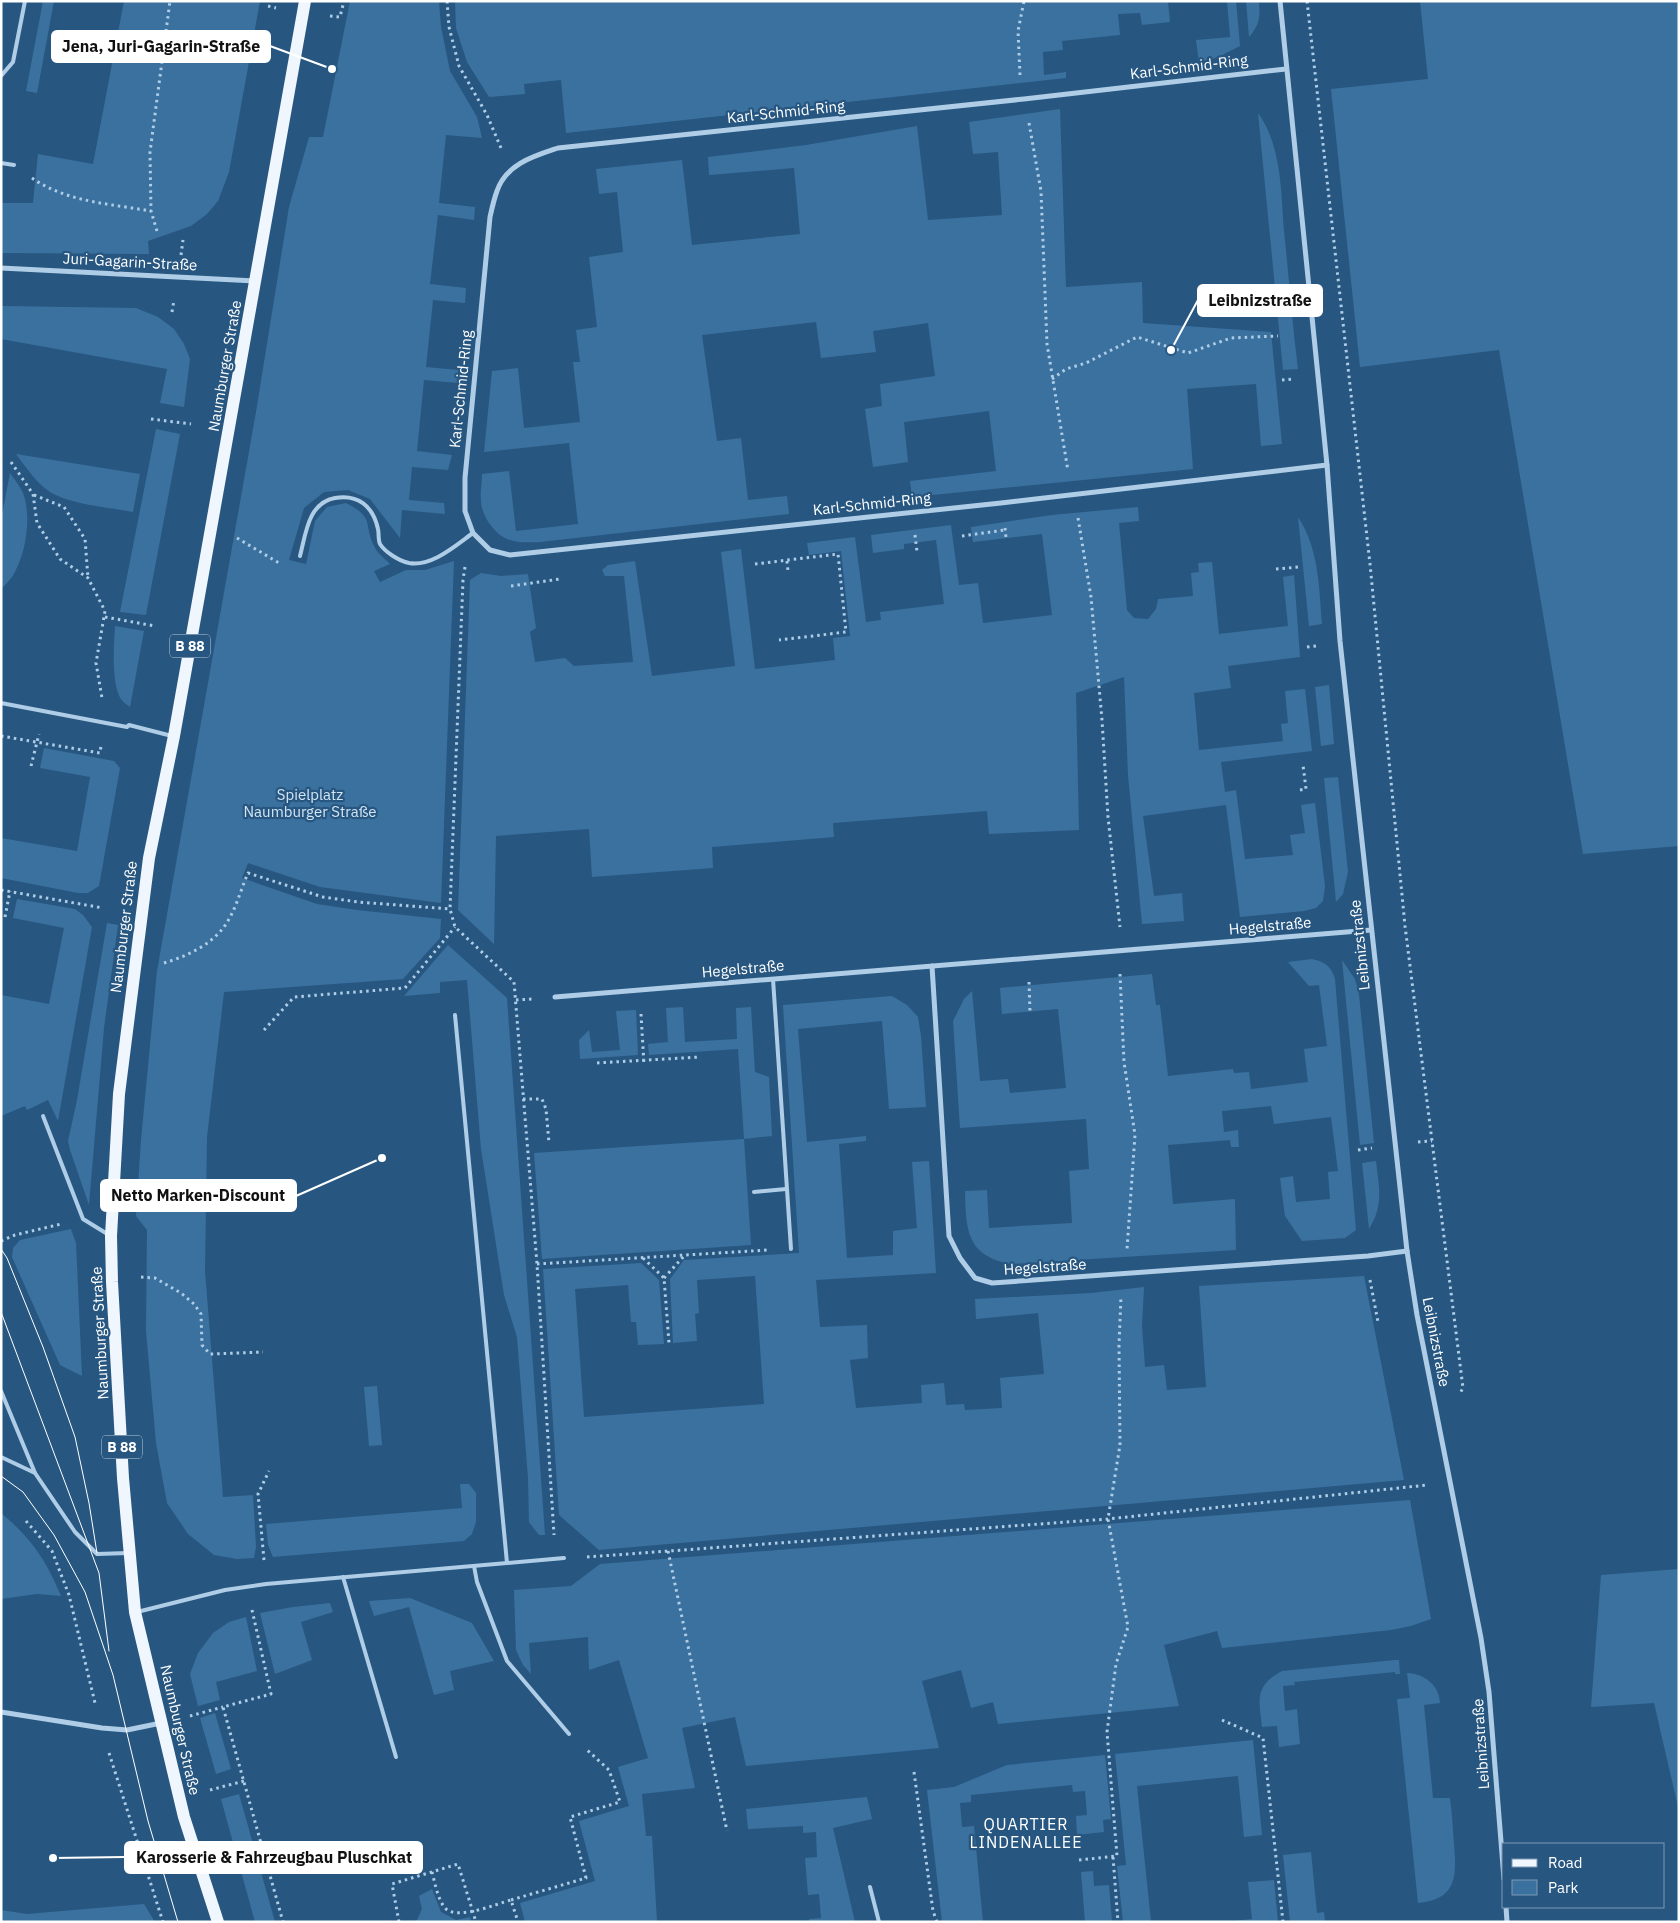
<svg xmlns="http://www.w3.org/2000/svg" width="1680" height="1923" viewBox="0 0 1680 1923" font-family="'IBM Plex Sans',sans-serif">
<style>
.green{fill:#3b719f}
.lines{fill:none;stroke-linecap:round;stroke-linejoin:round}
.path{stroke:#afcde6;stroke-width:3;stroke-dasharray:2.5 4;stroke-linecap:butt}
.service{stroke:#afcde6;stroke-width:4}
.minor{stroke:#afcde6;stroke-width:5}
.primary{stroke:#f0f6fd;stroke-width:12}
.tram{stroke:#fff;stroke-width:1}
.labels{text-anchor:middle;stroke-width:4.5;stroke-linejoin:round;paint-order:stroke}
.shield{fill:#275781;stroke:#becdd9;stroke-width:1}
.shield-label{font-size:14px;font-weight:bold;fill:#fff}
.street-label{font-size:15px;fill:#fff;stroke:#275781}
.park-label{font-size:15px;fill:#d2e5f5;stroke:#275781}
.neighbourhood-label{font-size:16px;letter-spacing:1px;fill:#fff;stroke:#275781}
.leader{fill:none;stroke:#fff;stroke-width:2}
.callout-dot{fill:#fff;stroke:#275781;stroke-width:2}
.callout{fill:#fff;stroke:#fff;stroke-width:2}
.callout-label{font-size:16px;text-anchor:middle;font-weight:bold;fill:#111}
</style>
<rect width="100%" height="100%" fill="#275781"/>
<!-- green -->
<g class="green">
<path d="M43 1H54L37 93 26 91Z"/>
<path d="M124 1H260L229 172 218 201 207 214 191 226 148 241 149 254 1 253V203H33L38 154 93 164Z"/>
<path d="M350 1H439L441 27 450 71 477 117 482 138 446 135 439 203 475 207 474 220 438 215 430 284 466 288 465 303 433 300 426 367 458 370V383L424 380 417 451 452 455 448 470 412 467 409 500 444 503 445 514 402 510 400 538 370 499 348 490 324 492 304 508 289 560 306 564 315 521 327 507 346 503C375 518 363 522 374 546 377 553 385 559 390 564L374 571 380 582 406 570H425L454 561 441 903 320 887 248 863 242 878 317 904 357 910 441 919 440 938 403 979 224 992 207 1137 205 1271 223 1497 253 1495 256 1547 254 1558 237 1559 214 1555 188 1534 167 1503 156 1443 146 1331 147 1230 136 1216 141 1140 157 971 256 412 289 207 309 137H323Z"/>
<path d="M455 1H1168L1170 22 1142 25 1140 13 1118 14 1120 35 1062 41 1063 50 1043 52 1044 75 1066 72V78L566 133 561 80 524 84 525 94 489 97 467 62 456 28Z"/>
<path d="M1227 1H1236L1240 46 1218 57 1199 63 1196 40 1230 37Z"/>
<path d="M1246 1H1259C1260 18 1260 24 1249 37Z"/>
<path d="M1420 1H1679V846L1583 854 1499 350 1360 367 1331 89 1428 79Z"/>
<path d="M1060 109 1066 287 1142 282 1143 323 1271 332 1282 444 1261 446 1256 384 1187 389 1193 469 912 497 910 481 996 471 989 411 904 422 908 462 873 467 865 409 882 406 880 384 935 376 928 323 873 331 876 352 821 358 816 322 702 335 717 441 741 438 748 500 787 496 789 514 540 542C517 543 503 543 489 523 485 517 481 508 481 501 480 492 482 483 482 474L509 471 516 531 578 524 569 443 484 452 492 371 518 368 524 428 580 422 573 362H580L576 330 597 327 589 257 623 252 617 192 599 194 596 169 682 160 692 245 800 234 794 168 709 175 708 157 806 145 917 126 928 220 1002 215 998 152 973 154 969 122Z"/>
<path d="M1258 113C1282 146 1281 193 1284 231 1289 277 1292 323 1298 369L1283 370Z"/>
<path d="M1 306 136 308 158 317 174 329 184 344 190 359 184 407 160 403 167 369 1 339Z"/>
<path d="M156 429 180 434 146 615 120 612Z"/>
<path d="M16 454 140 474 133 512C108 507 72 505 50 492 36 483 26 467 16 454Z"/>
<path d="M10 473C14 479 20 486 23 493 32 517 26 555 12 577 9 581 5 585 1 589V520Z"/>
<path d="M1138 507 1139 521 1119 523 1127 610 1134 618 1148 619 1156 609 1158 599 1193 596 1191 573 1199 572 1198 563 1212 562 1219 634 1288 626 1283 577 1294 575 1300 657 1228 666 1231 688 1194 693 1199 750 1283 741 1281 724 1288 723 1285 691 1305 689 1312 751 1221 762 1225 792 1236 790 1245 859 1293 855 1290 835 1305 833 1301 805 1315 803 1325 886 1323 901 1316 908 1304 911 1240 917 1226 805 1143 816 1154 896 1182 893 1184 921 1142 924 1128 775 1124 677 1076 693 1079 830 989 834 987 811 833 823 834 837 712 847 713 868 592 877 589 829 496 836 494 944 458 910 470 580 481 573 501 576 528 574 536 628 530 632 535 662 565 658 574 666 633 662 624 576H605L602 570 608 565 635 561 652 676 735 666 721 552 741 549 755 669 835 660 833 638 850 636 841 551 809 555 807 543 855 537 866 622 881 620 880 612 944 604 936 540 904 544V549L873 553 871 535 951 525 959 585 978 583 983 623 1052 615 1042 534 973 542 971 527 1052 515Z"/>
<path d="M1298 517C1319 549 1319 587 1322 624L1309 626Z"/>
<path d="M115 626 144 631 130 707C127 705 123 702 121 699 111 684 114 644 115 626Z"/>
<path d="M1329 685 1334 744 1321 746 1315 687Z"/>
<path d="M44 748 114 761 120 768 99 886 88 893H78L1 878V838L77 851 90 777 40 768Z"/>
<path d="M1338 777 1348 872 1343 894 1336 902 1324 778Z"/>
<path d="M17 899 75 909 83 915 92 927 58 1121 48 1100 27 1110 25 1106 1 1116V995L49 1004 64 928 13 918Z"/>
<path d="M107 923 118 925 104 1028 89 1205 70 1150 68 1141 77 1100Z"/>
<path d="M448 945 507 998 545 1535H539L529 1522 528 1478 517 1337 504 1295 481 1149 467 980 440 982V993L404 996Z"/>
<path d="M1312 959C1325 962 1331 966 1335 979L1356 1230 1345 1238 1302 1241 1285 1216 1280 1178 1293 1176 1296 1202 1330 1199 1328 1172 1338 1171 1331 1117 1274 1124 1271 1106 1222 1111 1224 1132 1238 1130 1239 1147H1231L1230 1140 1168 1145 1173 1204 1235 1199 1236 1250 1011 1264C966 1256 966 1229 965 1191L987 1190 989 1228 1072 1223 1069 1171 1089 1169 1086 1119 960 1128 953 1021 964 999 972 991 980 1081 1008 1079 1010 1093 1066 1088 1058 1009 1002 1014 1000 988 1152 974 1156 1005H1160L1168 1076 1233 1069 1234 1073 1249 1072 1251 1089 1308 1082 1304 1049 1327 1046 1319 985 1309 986 1288 962Z"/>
<path d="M1342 960 1355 979 1359 995 1374 1143 1360 1145Z"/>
<path d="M892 996 907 1005 918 1017 921 1036 926 1107 889 1109 882 1021 798 1029 807 1142 866 1136V1141L839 1144 847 1258 893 1255V1231L917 1228 912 1162 929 1161 936 1273 816 1280 820 1327 867 1325 868 1358 850 1360 856 1408 922 1403 921 1385 944 1383 946 1405 964 1404 965 1410 1002 1408 1000 1378 1044 1374 1038 1313 976 1319 975 1299 1091 1293 1144 1287 1142 1326 1145 1367 1164 1365 1167 1390 1206 1387 1199 1286 1364 1276 1404 1480 599 1550 559 1515 543 1269 641 1263 659 1280 664 1344 638 1345 636 1322H631L628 1285 575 1289 584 1417 764 1404 755 1276 697 1280 699 1313 695 1314 697 1341 673 1343 670 1279 684 1260 799 1253 783 1005Z"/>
<path d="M683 1007 685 1042 737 1039 736 1008 751 1007 755 1072 769 1077 772 1136 744 1139 751 1245 542 1259 534 1153 744 1139 738 1049 649 1055 648 1044 668 1042 666 1008Z"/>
<path d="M636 1010 638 1055 580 1059 579 1040 589 1030 592 1052 620 1050 616 1011Z"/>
<path d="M1376 1161C1379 1188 1384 1205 1369 1229L1362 1163Z"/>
<path d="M71 1229 76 1243 82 1376 60 1365 12 1257 13 1248 20 1240Z"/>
<path d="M377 1386 382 1445 369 1446 364 1387Z"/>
<path d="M460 1484H469L476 1493V1522L472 1534 464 1541 273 1557 268 1545 266 1524 462 1508Z"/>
<path d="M1410 1500 1431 1619 1411 1626 1391 1630 1222 1648 1217 1631 1164 1645 1179 1706 998 1724 993 1702 971 1708 961 1670 922 1681 939 1748 746 1766 735 1717 682 1728 695 1788 642 1794 646 1836H652L657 1922H525L520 1903 595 1881 579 1821 629 1806 618 1767 648 1758 619 1660 589 1670 588 1637 529 1643 531 1674 523 1665 516 1650 514 1590 571 1586 600 1564Z"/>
<path d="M1 1513C32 1539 46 1560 61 1596L37 1594 1 1599Z"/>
<path d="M1679 1569V1811L1654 1703 1591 1707 1601 1575Z"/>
<path d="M410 1598 472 1623 494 1661 450 1671 454 1690 434 1695 409 1607 374 1616 369 1601Z"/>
<path d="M330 1603 333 1612 301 1622 312 1660 275 1674 260 1613 293 1607Z"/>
<path d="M246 1617 257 1671 216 1682 220 1700 198 1706 190 1674 198 1653 213 1633 229 1622Z"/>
<path d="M1395 1660H1399L1400 1674H1395V1672L1294 1682 1295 1685 1283 1686 1285 1711 1297 1709 1300 1744 1279 1747 1277 1726 1262 1727C1259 1700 1254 1686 1282 1671Z"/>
<path d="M1407 1673C1425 1674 1439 1685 1440 1703L1424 1705 1433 1798H1450C1452 1814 1453 1829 1454 1845 1457 1877 1456 1900 1418 1903L1397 1699 1410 1698Z"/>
<path d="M215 1713 231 1769 216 1774 200 1718Z"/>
<path d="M1253 1740 1262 1835 1244 1837 1238 1776 1137 1786 1151 1922H1123L1117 1866 1126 1865 1115 1754Z"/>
<path d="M1105 1755 1111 1819 1103 1820 1104 1832 1077 1835 1076 1816 1087 1815 1085 1791 1073 1792 1072 1785 971 1795V1802L960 1803 962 1827 974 1826 983 1922H942L927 1790 954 1787 1007 1765Z"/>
<path d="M239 1794 275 1922H255L221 1799Z"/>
<path d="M867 1797 872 1819 833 1828 855 1922H809V1919L821 1918 819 1894 808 1895 805 1858 817 1857 816 1832 803 1833V1826L748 1829 746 1809Z"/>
<path d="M1311 1852 1317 1913 1324 1912 1325 1922H1290L1283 1855Z"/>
<path d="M1093 1871 1094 1886 1109 1885 1112 1922H1085L1081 1872Z"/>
<path d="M1274 1880 1278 1922H1224L1252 1919 1248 1882Z"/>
<path d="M432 1889 441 1912 456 1920 470 1917 471 1922H412L417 1920 422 1909 419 1896Z"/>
<path d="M144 1904 155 1922H1V1910L27 1914Z"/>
</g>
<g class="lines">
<!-- path -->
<g class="path">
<path d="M447 1 449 27 459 66 487 115 501 148"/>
<path d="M1307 1 1370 564 1405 926 1463 1388 1459 1395"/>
<path d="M268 6 276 8"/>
<path d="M330 16 340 17 344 1"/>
<path d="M1020 75 1018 31 1024 1"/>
<path d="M1029 123 1041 191 1047 344 1068 471"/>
<path d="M32 178C66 202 111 204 151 211"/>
<path d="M157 231 151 211 150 152 170 1"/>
<path d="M181 255 183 240"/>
<path d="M172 312 174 300"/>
<path d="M1052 379 1066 369 1086 363 1137 337 1188 353 1231 338 1278 336"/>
<path d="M1282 380 1294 379"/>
<path d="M151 419 191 424"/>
<path d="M11 462 33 494 37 523 60 559 88 578 105 611 96 663 102 698"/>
<path d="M34 495 64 507 85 539 88 578"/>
<path d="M1078 518 1091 597 1102 720 1108 817 1120 927"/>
<path d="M1005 528 1006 538"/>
<path d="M915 535 917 552"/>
<path d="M962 536 1005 530"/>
<path d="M237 538 279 563"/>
<path d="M787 561 788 571"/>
<path d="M755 564 838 554 846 632 779 640"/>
<path d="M465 567 463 580 450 909 455 927 514 982 537 1264 554 1535"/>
<path d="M1276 569 1299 567"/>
<path d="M511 586 560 579"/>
<path d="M105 617 155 626"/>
<path d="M1307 647 1316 646"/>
<path d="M1 736 100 753 101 746"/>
<path d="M31 766 39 734"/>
<path d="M1300 790 1306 789 1303 765"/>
<path d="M1 890 103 908"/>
<path d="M5 917 10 891"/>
<path d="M164 963C187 956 212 945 226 924 236 909 241 889 248 873L323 897 358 902 450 909"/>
<path d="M1120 974 1124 1062 1135 1135 1127 1249"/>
<path d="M1029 982 1030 1012"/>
<path d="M516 1000 532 999"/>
<path d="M641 1014 644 1065"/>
<path d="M264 1030 294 997 405 988 455 927"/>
<path d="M597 1063 699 1057"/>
<path d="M523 1099H542L546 1109 549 1143"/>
<path d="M1418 1142 1432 1141"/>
<path d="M1358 1150 1372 1148"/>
<path d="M1 1241 15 1235 61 1224"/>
<path d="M643 1258 664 1278 669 1343"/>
<path d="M537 1264 768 1250"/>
<path d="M141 1277 155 1278 181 1293 194 1304 201 1314 202 1345 210 1354 263 1352"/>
<path d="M664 1278 684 1256"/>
<path d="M1370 1280 1378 1322"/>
<path d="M26 1521 52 1551 69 1595 95 1703"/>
<path d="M668 1551 727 1831"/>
<path d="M587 1557 1108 1519 1427 1485"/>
<path d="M264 1560 258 1494 269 1471"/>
<path d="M252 1610 271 1694 223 1707 283 1922"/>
<path d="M190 1716 223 1707"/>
<path d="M1222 1720 1263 1738 1283 1922"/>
<path d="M109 1753 163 1922"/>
<path d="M914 1772 933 1911 937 1922"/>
<path d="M210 1790 244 1781"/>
<path d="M1113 1857 1118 1922"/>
<path d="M1079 1860 1117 1856 1107 1732 1116 1664 1128 1627 1108 1519 1120 1445 1119 1345 1121 1296"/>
<path d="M432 1872C435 1883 438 1901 446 1909 459 1920 496 1904 511 1900L518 1922"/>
<path d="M511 1900 586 1878 570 1817 620 1802 609 1770 585 1748"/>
<path d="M399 1922 392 1884 458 1864 476 1922"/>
</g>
<!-- service -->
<g class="service">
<path d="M1 76 13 62 25 1"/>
<path d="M1 163 14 165"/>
<path d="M300 556C306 533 308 503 335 498 358 494 373 506 378 529 379 533 378 540 380 544 385 552 399 561 409 563 432 567 456 545 473 533"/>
<path d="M1 703 127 727 129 725 172 736"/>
<path d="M773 979 791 1249"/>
<path d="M455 1015 507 1563"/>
<path d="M43 1116 83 1219 109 1235"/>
<path d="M754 1192 786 1189"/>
<path d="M1 1391 35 1473 75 1532 97 1554 128 1553"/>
<path d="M1 1457 35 1473"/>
<path d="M474 1566 477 1582 507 1661 569 1734"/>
<path d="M343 1577 396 1757"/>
<path d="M137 1612 225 1590 266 1584 564 1558"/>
<path d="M870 1887 879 1922"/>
</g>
<!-- minor -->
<g class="minor">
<path d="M1280 1 1327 465 1340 641 1407 1251 1417 1315 1481 1638 1489 1692 1504 1879"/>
<path d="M1286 69 1024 99 558 148C534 156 506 164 497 191 494 199 492 208 490 217L465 478V511L473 533 490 550 510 555 1001 503 1327 465"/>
<path d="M1 268 255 281"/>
<path d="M932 966 949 1236 960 1258 975 1278 992 1283 1368 1256 1407 1251"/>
<path d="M555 997 1371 930"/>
<path d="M1 1712 102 1728 127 1730 161 1723"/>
<path d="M1506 1907 1507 1922"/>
</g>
<!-- primary -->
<path class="primary" d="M218 1922 184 1817 135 1612 123 1478 112 1282 111 1236 119 1094 149 858 174 736 305 1"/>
<!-- tram -->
<g class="tram">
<path d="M1 1249 7 1258 43 1347 75 1437 89 1503 97 1553"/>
<path d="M1 1312 99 1573 109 1651"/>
<path d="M1 1476 23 1492 54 1535 85 1592 113 1675 148 1821 178 1922"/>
</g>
</g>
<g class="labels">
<!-- shield labels -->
<g class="shield">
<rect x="170" y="634.5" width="40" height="23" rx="4"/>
<rect x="102" y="1435.5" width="40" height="23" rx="4"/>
</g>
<g class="shield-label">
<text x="190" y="651">B 88</text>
<text x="122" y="1452">B 88</text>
</g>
<!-- street labels -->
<g class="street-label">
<text transform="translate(1189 67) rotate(-7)" y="5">Karl-Schmid-Ring</text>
<text transform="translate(786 112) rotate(-6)" y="5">Karl-Schmid-Ring</text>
<text transform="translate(130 262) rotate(3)" y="5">Juri-Gagarin-Straße</text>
<text transform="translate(225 366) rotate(-80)" y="5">Naumburger Straße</text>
<text transform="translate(461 389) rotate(-84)" y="5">Karl-Schmid-Ring</text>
<text transform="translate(872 504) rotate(-6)" y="5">Karl-Schmid-Ring</text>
<text transform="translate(1270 926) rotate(-5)" y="5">Hegelstraße</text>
<text transform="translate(124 927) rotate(-83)" y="5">Naumburger Straße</text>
<text transform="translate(1360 945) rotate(-96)" y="5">Leibnizstraße</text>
<text transform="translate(743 969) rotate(-5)" y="5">Hegelstraße</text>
<text transform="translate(1045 1267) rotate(-4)" y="5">Hegelstraße</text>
<text transform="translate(100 1333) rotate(-93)" y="5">Naumburger Straße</text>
<text transform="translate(1436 1342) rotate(79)" y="5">Leibnizstraße</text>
<text transform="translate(180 1730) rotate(77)" y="5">Naumburger Straße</text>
<text transform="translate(1481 1744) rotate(-94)" y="5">Leibnizstraße</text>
</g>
<!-- park labels -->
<g class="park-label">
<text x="310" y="800">Spielplatz<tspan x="310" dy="17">Naumburger Straße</tspan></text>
</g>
<!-- neighbourhood labels -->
<g class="neighbourhood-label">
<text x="1026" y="1830">QUARTIER<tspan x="1026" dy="18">LINDENALLEE</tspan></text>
</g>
</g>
<!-- callouts -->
<path class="leader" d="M332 69L270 46M1171 350L1198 300M382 1158L296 1196M53 1858L125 1857"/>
<g class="callout-dot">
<circle cx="332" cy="69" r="5"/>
<circle cx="1171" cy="350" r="5"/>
<circle cx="382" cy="1158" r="5"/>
<circle cx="53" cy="1858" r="5"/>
</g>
<g class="callout">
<rect x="52" y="31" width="218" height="31" rx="5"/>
<rect x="1198" y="285" width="124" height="31" rx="5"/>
<rect x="101" y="1180" width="195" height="31" rx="5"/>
<rect x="125" y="1842" width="297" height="31" rx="5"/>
</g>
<g class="callout-label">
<text x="161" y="52">Jena, Juri-Gagarin-Straße</text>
<text x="1260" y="306">Leibnizstraße</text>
<text x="198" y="1201">Netto Marken-Discount</text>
<text x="274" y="1863">Karosserie &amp; Fahrzeugbau Pluschkat</text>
</g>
<!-- border -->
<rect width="1680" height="1923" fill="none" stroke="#ffffff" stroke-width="5"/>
<!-- legend -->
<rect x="1502" y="1843" width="162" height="65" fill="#275781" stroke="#7d9ab3"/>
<rect x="1512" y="1859" width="25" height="8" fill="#f0f6fd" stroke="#7d9ab3"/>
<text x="1548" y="1868" font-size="15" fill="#ffffff">Road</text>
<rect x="1512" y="1880" width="25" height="15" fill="#3b719f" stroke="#7d9ab3"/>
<text x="1548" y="1893" font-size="15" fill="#ffffff">Park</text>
</svg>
